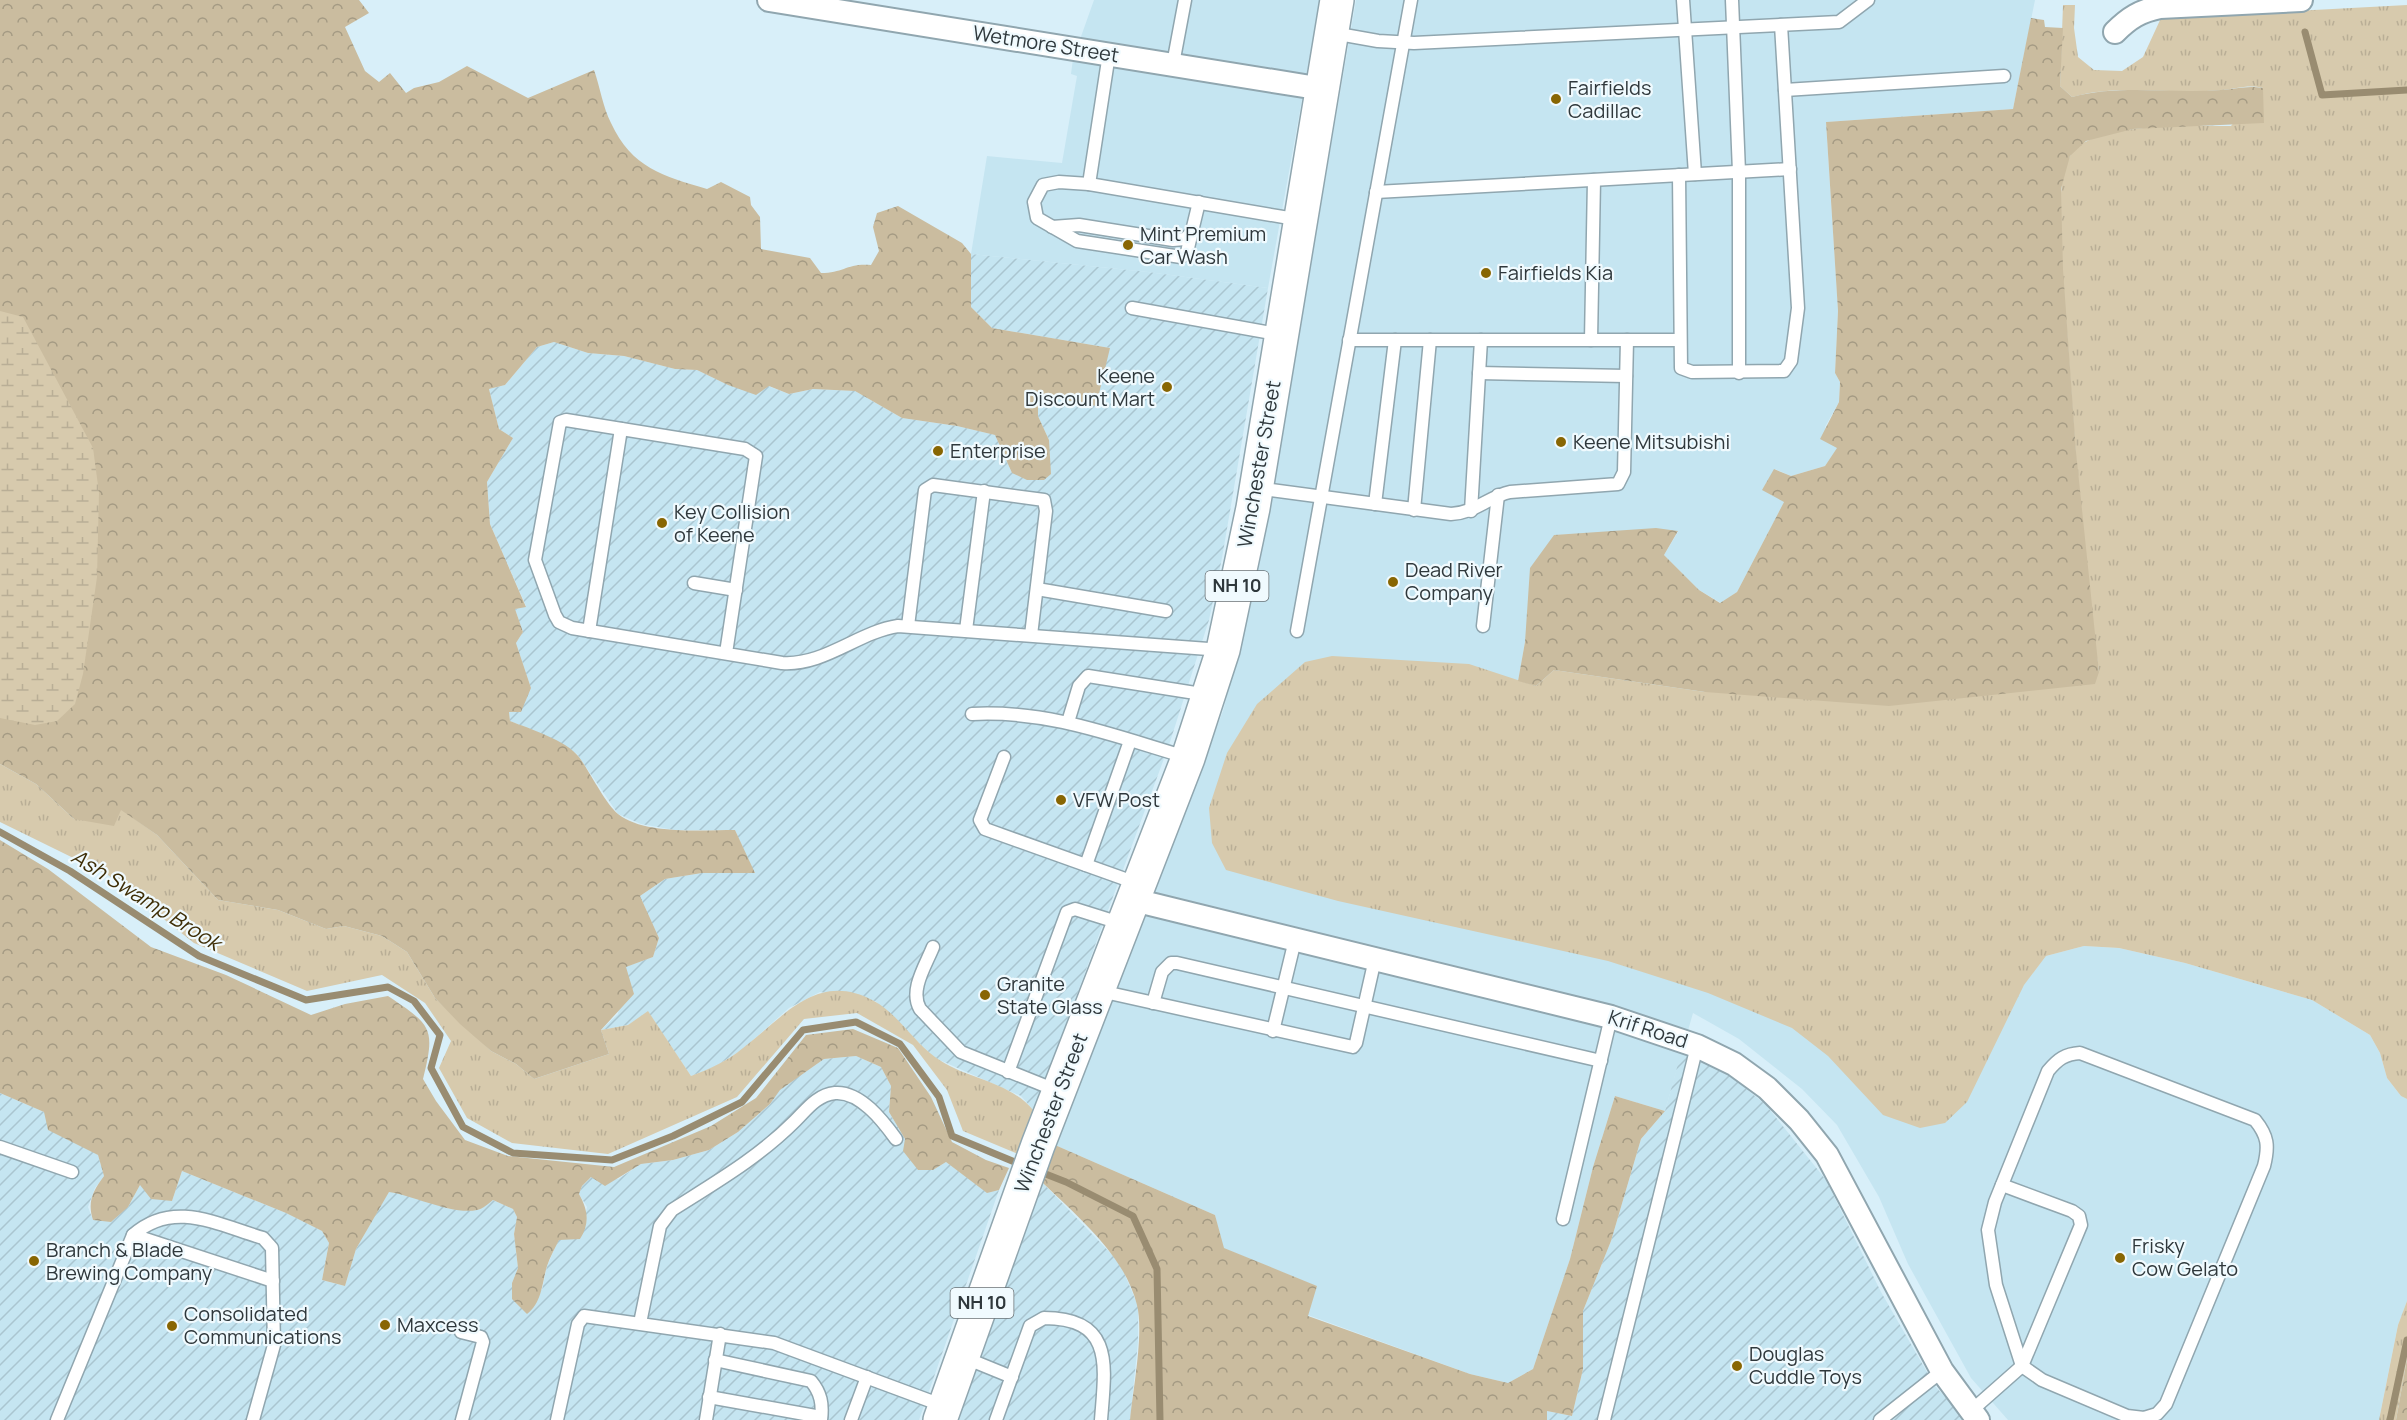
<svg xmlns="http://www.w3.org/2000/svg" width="2407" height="1420" viewBox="0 0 2407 1420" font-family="Manrope,sans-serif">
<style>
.built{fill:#c5e5f1}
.industrial{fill:url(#industrial-furrows)}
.grass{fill:url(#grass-tufts)}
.forest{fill:url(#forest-crowns)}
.wetland{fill:url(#wetland-marsh)}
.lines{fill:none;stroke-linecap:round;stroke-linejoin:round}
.stream{stroke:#998c71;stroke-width:7}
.service-casing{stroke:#90a6af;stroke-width:15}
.minor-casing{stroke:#90a6af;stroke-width:26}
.primary-casing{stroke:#90a6af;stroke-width:36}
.service{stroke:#fff;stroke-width:12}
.minor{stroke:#fff;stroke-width:22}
.primary{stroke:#fff;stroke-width:33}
.poi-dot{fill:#886603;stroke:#f0fafe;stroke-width:2}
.labels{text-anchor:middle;stroke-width:4.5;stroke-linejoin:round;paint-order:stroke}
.shield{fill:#f0fafe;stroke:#697276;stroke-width:1.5}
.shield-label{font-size:18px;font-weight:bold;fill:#2f383c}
.street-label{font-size:20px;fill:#2f383c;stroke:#f0fafe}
.poi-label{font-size:20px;fill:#2f383c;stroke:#f0fafe;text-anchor:start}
.water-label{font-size:21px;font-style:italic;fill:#3e2e07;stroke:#f0fafe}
</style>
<defs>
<pattern id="industrial-furrows" width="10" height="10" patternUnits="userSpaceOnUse" patternTransform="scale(1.5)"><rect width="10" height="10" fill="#c5e5f1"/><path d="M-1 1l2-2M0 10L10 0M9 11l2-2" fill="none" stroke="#aac5d0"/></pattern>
<pattern id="grass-tufts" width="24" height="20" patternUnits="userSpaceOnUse" patternTransform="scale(1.5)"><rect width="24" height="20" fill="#d7caad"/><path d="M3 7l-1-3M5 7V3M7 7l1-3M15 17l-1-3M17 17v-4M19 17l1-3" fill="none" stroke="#b9ae96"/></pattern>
<pattern id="forest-crowns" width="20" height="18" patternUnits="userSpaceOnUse" patternTransform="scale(1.5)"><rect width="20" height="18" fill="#cabc9f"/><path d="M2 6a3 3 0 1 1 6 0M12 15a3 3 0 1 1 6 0" fill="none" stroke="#a49a83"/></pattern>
<pattern id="wetland-marsh" width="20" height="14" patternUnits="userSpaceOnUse" patternTransform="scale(1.5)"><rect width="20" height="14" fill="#d7caad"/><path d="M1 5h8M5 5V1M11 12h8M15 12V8" fill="none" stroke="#b9ae96"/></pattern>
</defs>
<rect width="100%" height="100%" fill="#d8eff9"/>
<!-- built -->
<g class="built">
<path d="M1094 0H1320L1268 288 1148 272 971 254 987 156 1062 163 1077 76 1071 74 1073 59Z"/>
<path d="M1356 0H2035L2013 109 1826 122 1838 311 1835 373 1840 382 1839 402 1825 427 1838 448 1825 466 1791 476 1775 469 1784 502 1737 592 1721 603 1699 590 1664 555 1678 532 1554 535 1525 642 1518 681 2025 983 2046 956 2084 946 2119 948 2185 963 2312 1000 2370 1035 2380 1053 2387 1078 2401 1096 2407 1099V1301L2398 1325 2379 1420H2008L1971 1378 1908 1264 1879 1197 1837 1125 1802 1089 1739 1039 1693 1013 1665 1111 1615 1096 1593 1167 1570 1259 1533 1369 1508 1383 1470 1374 1308 1315 1316 1286 1223 1248 1215 1215 1055 1145 1223 711 1256 584Z"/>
</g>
<!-- industrial -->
<g class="industrial">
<path d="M971 254 1148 272 1268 288 1222 558 1209 620 1169 745 1034 1111 1021 1096 935 1058 875 1001 820 992 789 1008 743 1049 713 1068 691 1076 648 1012 628 1025 601 1030 618 1014 625 967 653 957 659 938 640 896 665 879 702 873H754L735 830H674L641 824 618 814 577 754 547 736 510 721 509 712 531 688 516 643 523 632 515 609 526 606 490 524 487 482 513 438 499 429 489 389 505 385 537 347 554 342 588 353 624 356 675 369 697 370 728 385 768 386 789 394 813 389 855 391 902 418 957 426 995 435 1012 473 1049 440 1038 416V395L1057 397 1081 405 1110 348 992 328 971 307Z"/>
<path d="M1681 1053 1708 1064 1734 1079 1766 1105 1826 1180 1881 1292 1935 1386 1966 1420H1547V1411L1572 1416 1583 1369V1311L1611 1241 1641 1139 1665 1111Z"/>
<path d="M856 1056 881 1067 891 1086 889 1112 905 1139 933 1170 946 1162 987 1192 999 1190 919 1420H0V1093L44 1112 98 1155 104 1176 95 1188 88 1207 93 1220 128 1207 140 1185 172 1201 182 1171 286 1213 322 1231 329 1243 322 1280 345 1286 356 1249 389 1191 415 1197 449 1209 479 1210 493 1200 513 1209 517 1217 514 1234 518 1268 512 1283 542 1290 547 1266 559 1239H580L587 1207 579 1194 582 1186 591 1177 618 1179 641 1164 673 1160 709 1150 738 1132 770 1104 779 1090 824 1059Z"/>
<path d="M1039 1179 1120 1263 1138 1306V1342L1130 1420H951Z"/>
</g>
<!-- grass -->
<g class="grass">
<path d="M2063 5H2075L2074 28 2078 57 2094 70 2122 71 2143 57 2161 18 2407 5V1099L2401 1096 2387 1078 2380 1053 2370 1035 2312 1000 2185 963 2119 948 2084 946 2046 956 2024 985 1967 1102 1945 1123 1920 1128 1883 1115 1828 1056 1792 1028 1708 993 1608 961 1338 901 1226 870 1212 843 1209 808 1227 753 1257 704 1305 662 1332 656 1469 664 1536 686 1554 670 1705 692 2099 672C2082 559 2075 445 2067 332 2064 291 2051 190 2070 156 2091 120 2194 127 2231 126L2263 88C2248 84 2236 89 2221 90 2172 95 2121 83 2072 97L2060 86Z"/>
<path d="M0 764 36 784 74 819 121 809 157 835 218 900 278 910 326 929 344 926 382 936 407 952 435 998 491 1051 516 1064 534 1079 609 1054 601 1030 628 1025 648 1011 691 1076C710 1069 727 1061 743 1048 784 1017 817 970 874 1001 898 1014 913 1041 935 1057 966 1080 1007 1079 1034 1111L1018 1154 963 1131 947 1090 913 1045 857 1013 804 1019 737 1097 608 1154 512 1143 467 1118 439 1068 451 1041 425 1003 382 975 307 991 194 943 108 875 0 822Z"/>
<path d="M2407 1301V1359L2396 1420H2379L2398 1325Z"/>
</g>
<!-- forest -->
<g class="forest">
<path d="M0 0H359L369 13 345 27 365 71 379 82 390 73 406 93 414 88 439 82 467 66 528 98 594 70C600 87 603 108 611 123 632 168 663 176 707 189L721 182 750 197 751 205 760 217 761 249 810 258 821 273C844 273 847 263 871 265L879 251 873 227 877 213 898 206 962 243 971 254V307L992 328 1110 348 1096 406 1038 395V416L1049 440 1051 474 1044 480H1027L1012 473 995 435 957 426 902 418 855 391 813 389 789 394 769 386 756 395 728 385 697 370 675 369 624 356 588 353 554 342 537 347 505 385 489 389 499 429 513 438 487 482 490 524 526 607 515 609 523 632 516 643 531 688 521 712H509L510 721C530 729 566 740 579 757 590 772 605 803 618 814 644 835 703 830 735 830L755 873H702L665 879 640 896 659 938 653 957 626 967 634 994 601 1030 609 1054 534 1079 516 1064 491 1051 460 1024 435 998 407 952 382 936 344 926 326 929 278 910 218 900 157 835 121 810 114 826 74 819 36 784 0 764Z"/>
<path d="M2031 18 2044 20 2045 27 2063 28 2060 86 2072 97C2121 84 2171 94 2221 90 2236 89 2247 85 2263 88L2264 123 2133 129 2086 141 2070 156 2061 189 2063 269 2076 452 2099 672 2095 684 1889 706 1705 692 1554 670 1536 686 1518 681 1525 642 1530 568 1554 535 1656 528 1678 531 1664 555 1699 590 1720 603 1737 592 1784 502 1762 490 1774 469 1791 476 1825 466 1837 448 1820 439 1839 402 1840 382 1835 373 1838 311 1826 122 2013 109Z"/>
<path d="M0 840 48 869 151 947 226 975 311 1015 345 1004 388 996C431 1025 436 1027 423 1079L436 1101 465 1140 508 1156 614 1167 711 1126 756 1098 806 1035 853 1029 898 1048 931 1097 952 1142 986 1160 1009 1168 999 1190 987 1193 946 1162 933 1170H918L903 1151 905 1139 889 1112 891 1086 881 1067 856 1056 824 1059 780 1090 770 1104 738 1132 709 1150 673 1160 641 1164 605 1186 591 1177 582 1186 579 1194C588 1210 590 1223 580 1239L559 1240C555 1248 550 1257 547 1266 542 1283 542 1303 527 1314L512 1299V1283L518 1268 514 1234 517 1217 513 1209 493 1200C489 1203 483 1209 477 1210 452 1215 415 1196 389 1192L356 1249 345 1286 322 1280 329 1243 322 1231 286 1213 182 1171 172 1201 151 1199 140 1185 128 1207 111 1222 93 1220C87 1202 93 1191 104 1176L98 1155 48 1130 44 1112 0 1093Z"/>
<path d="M1615 1096 1665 1111 1641 1139 1611 1241 1583 1311V1369L1572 1416 1547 1411V1420H1130C1133 1389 1144 1334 1137 1305 1124 1253 1076 1216 1039 1179L1055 1145 1215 1215 1224 1248 1317 1286 1308 1316 1470 1374 1508 1383 1533 1369 1570 1259 1593 1167Z"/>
<path d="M2407 1359V1420H2396Z"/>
</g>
<!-- wetland -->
<path class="wetland" d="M0 311 23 317 93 448 99 493 97 577 83 674 75 704 57 721 35 725 0 718Z"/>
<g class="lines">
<!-- stream -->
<g class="stream">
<path d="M2305 32 2322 95 2407 90"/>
<path d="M0 832 70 871 199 956 306 1000 388 987 414 1001 440 1035 431 1068 463 1127 513 1153 612 1160 673 1136 742 1102 803 1030 856 1022 900 1044 939 1097 952 1136 1022 1165"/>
<path d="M1038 1171 1066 1182 1133 1216 1157 1269 1160 1420"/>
<path d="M2390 1420 2407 1340"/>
</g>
<!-- service casing -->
<g class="service-casing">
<g id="service">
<path d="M1683 0 1695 174"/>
<path d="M1732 0 1739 172V373"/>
<path d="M1333 33 1378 41 1414 43 1839 22 1868 0"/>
<path d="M1109 54 1089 184 1301 220"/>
<path d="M1173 64 1185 0"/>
<path d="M1785 90 2004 76"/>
<path d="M1679 175 1681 368 1692 372 1784 371 1791 361 1798 308 1781 25"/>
<path d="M1089 184 1059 182 1043 185 1034 202 1037 218 1077 241 1181 257 1187 252 1199 202"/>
<path d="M1376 192 1790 169"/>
<path d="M1052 227 1079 225 1173 240 1185 239 1193 231"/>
<path d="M1132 308 1282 335"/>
<path d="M1349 340H1680"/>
<path d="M1591 340 1594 180"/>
<path d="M1479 373 1626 376"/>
<path d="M1256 488 1451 514C1475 513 1488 497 1510 492L1618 484 1624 472 1627 340"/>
<path d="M1375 504 1395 340"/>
<path d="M1414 510 1430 340"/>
<path d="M1471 511 1481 340"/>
<path d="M694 583 736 590"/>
<path d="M1037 589 1166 611"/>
<path d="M908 626 925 490 933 485 1044 500 1046 511 1031 635"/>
<path d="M1483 626 1498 495"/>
<path d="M966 630 984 491"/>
<path d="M589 631 621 429"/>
<path d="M1297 631 1411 0"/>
<path d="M726 653 756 456 745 449 566 420 560 422 535 560 555 615 559 622 572 628 782 663C824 666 858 632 898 626L1222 650"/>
<path d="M972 714C1049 710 1114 736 1186 757"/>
<path d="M1068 722 1079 686 1088 676 1208 695"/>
<path d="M1004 757 980 820 985 829 1139 884"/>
<path d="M1086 865 1130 741"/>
<path d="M933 947C926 965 909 990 920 1009L961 1052 1058 1091"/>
<path d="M1100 991 1353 1047 1356 1043 1375 959"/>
<path d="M1153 1003 1162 972 1171 963H1177L1601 1061"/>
<path d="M1273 1031 1295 940"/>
<path d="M2080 1053 2255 1120C2268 1136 2269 1146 2264 1166L2166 1404 2157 1414 2144 1418 2127 1416 2042 1380 2022 1366 1996 1285 1988 1230 1995 1202 2048 1071C2058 1059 2065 1054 2080 1053Z"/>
<path d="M1008 1072 1067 912 1075 909 1123 924"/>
<path d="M0 1147 72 1172"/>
<path d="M1563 1219 1611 1017"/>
<path d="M133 1235 273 1281"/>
<path d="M640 1323 660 1226 672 1210C716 1182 758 1158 795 1121 807 1109 817 1095 835 1093 860 1091 883 1121 896 1139"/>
<path d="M461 1332 481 1337 483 1342 462 1420"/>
<path d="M963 1357 1012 1377"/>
<path d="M715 1360 811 1381C821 1393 823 1404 821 1420"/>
<path d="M709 1397 821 1417"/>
<path d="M1971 1411 2022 1366 2081 1225 2079 1216 2072 1211 2002 1185"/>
<path d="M57 1420 133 1235C174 1199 218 1225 263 1238L272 1248 274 1345 253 1420"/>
<path d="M557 1420 578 1324 584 1316 774 1343 944 1406"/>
<path d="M706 1420 720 1334"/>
<path d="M851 1420 867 1377"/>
<path d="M996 1420 1030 1326 1044 1318C1115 1318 1105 1367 1101 1420"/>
<path d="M1604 1420 1697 1046"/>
<path d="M1880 1420 1942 1371"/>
</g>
</g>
<!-- minor casing -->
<g class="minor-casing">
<g id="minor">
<path d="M769 0 1323 89"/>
<path d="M2115 32C2129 18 2140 11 2160 7L2301 0"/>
<path d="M1134 900 1611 1017 1697 1046 1734 1064 1767 1088 1799 1120 1827 1155 1942 1371 1978 1420"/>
</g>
</g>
<!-- primary casing -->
<g class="primary-casing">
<path id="primary" d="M940 1420 1038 1145 1188 758 1223 650 1253 508 1337 0"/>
</g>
<!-- service -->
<use href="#service" class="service"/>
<!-- minor -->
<use href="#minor" class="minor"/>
<!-- primary -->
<use href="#primary" class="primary"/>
</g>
<!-- markers -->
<g class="poi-dot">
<circle cx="1556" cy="99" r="6"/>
<circle cx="1128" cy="245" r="6"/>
<circle cx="1486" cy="273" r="6"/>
<circle cx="1167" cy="387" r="6"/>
<circle cx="1561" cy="442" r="6"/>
<circle cx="938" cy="451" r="6"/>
<circle cx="662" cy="523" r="6"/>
<circle cx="1393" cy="582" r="6"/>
<circle cx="1061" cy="800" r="6"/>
<circle cx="985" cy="995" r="6"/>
<circle cx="2120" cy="1258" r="6"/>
<circle cx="34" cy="1261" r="6"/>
<circle cx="385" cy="1325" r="6"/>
<circle cx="172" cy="1326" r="6"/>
<circle cx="1737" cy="1366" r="6"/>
</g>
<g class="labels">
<!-- shield labels -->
<g class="shield">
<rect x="1205.5" y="571" width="63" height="30" rx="4.5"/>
<rect x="950.5" y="1288" width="63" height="30" rx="4.5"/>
</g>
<g class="shield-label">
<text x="1237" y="592">NH 10</text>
<text x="982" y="1309">NH 10</text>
</g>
<!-- street labels -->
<g class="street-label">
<text transform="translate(1046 44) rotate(9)" y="7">Wetmore Street</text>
<text transform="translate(1259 464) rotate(-80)" y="7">Winchester Street</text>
<text transform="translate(1648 1029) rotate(18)" y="7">Krif Road</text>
<text transform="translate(1051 1113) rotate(-69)" y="7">Winchester Street</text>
</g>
<!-- poi labels -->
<g class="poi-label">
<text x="1568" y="95">Fairfields<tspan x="1568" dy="23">Cadillac</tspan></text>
<text x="1140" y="241">Mint Premium<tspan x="1140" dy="23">Car Wash</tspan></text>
<text x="1498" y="280">Fairfields Kia</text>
<text x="1155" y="383" text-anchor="end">Keene<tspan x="1155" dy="23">Discount Mart</tspan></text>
<text x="1573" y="449">Keene Mitsubishi</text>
<text x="950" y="458">Enterprise</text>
<text x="674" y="519">Key Collision<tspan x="674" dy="23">of Keene</tspan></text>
<text x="1405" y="577">Dead River<tspan x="1405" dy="23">Company</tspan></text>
<text x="1073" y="807">VFW Post</text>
<text x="997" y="991">Granite<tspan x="997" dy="23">State Glass</tspan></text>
<text x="2132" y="1253">Frisky<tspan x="2132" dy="23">Cow Gelato</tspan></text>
<text x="46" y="1257">Branch &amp; Blade<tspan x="46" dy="23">Brewing Company</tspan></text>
<text x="184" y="1321">Consolidated<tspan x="184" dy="23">Communications</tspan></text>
<text x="397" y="1332">Maxcess</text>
<text x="1749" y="1361">Douglas<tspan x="1749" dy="23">Cuddle Toys</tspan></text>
</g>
<!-- water labels -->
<g class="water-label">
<text transform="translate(146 900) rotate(32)" y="7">Ash Swamp Brook</text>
</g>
</g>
</svg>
